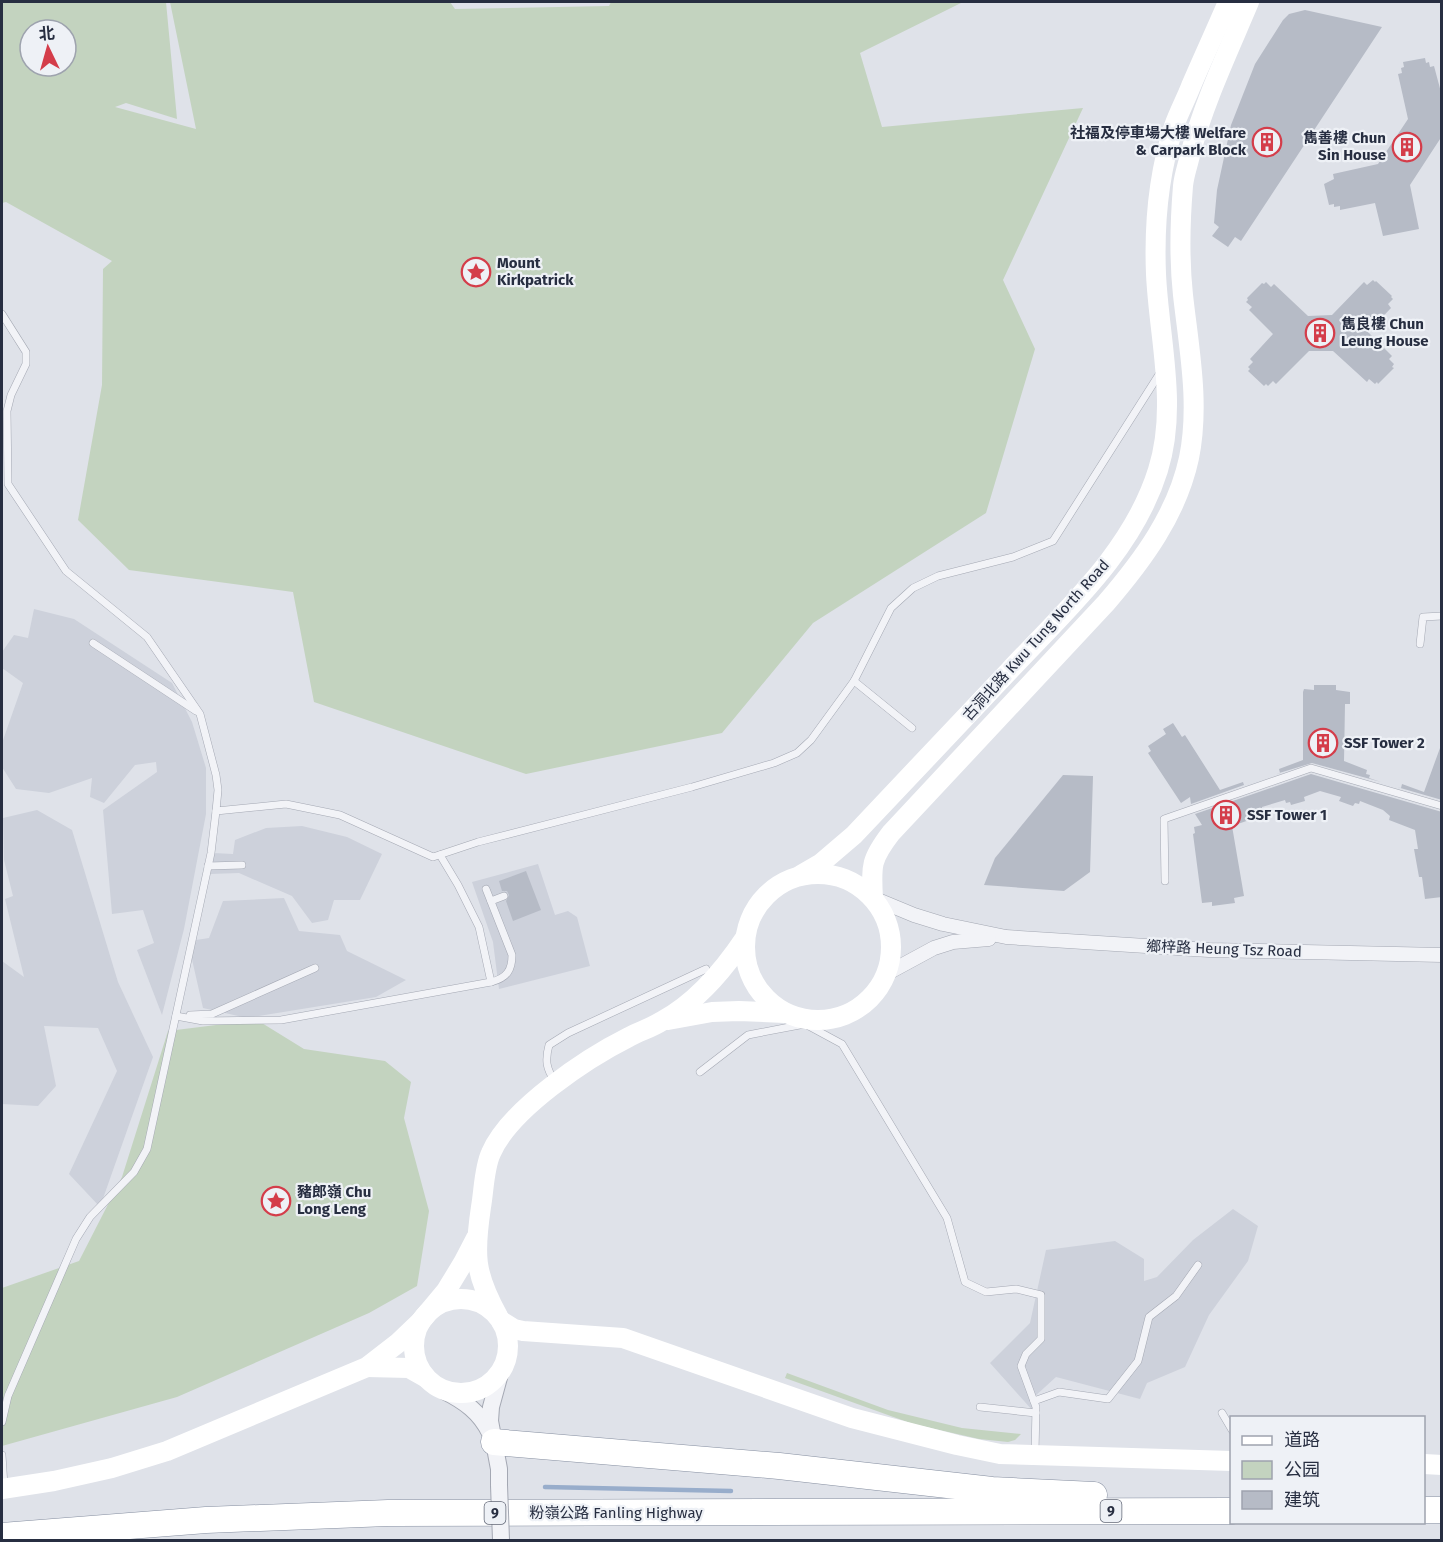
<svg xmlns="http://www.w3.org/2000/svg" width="1443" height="1542" viewBox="0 0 1443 1542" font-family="'Fira Sans','Noto Sans SC',sans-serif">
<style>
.built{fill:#cdd1db}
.green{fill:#c3d3bf;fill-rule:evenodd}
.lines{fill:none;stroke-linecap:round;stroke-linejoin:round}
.stream{stroke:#98adcb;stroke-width:4.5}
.building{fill:#b6bbc6}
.service-casing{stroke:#a4a8b3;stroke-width:8}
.minor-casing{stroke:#a4a8b3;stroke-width:15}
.tertiary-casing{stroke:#a4a8b3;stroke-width:18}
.motorway-casing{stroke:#858ea0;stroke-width:27}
.service{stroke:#f2f3f7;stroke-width:7}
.minor{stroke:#f2f3f7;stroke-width:14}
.tertiary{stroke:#f2f3f7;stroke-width:16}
.secondary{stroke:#fff;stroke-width:20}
.motorway{stroke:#fff;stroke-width:26}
.tertiary-bridge-casing{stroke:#a4a8b3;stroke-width:18;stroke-linecap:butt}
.tertiary-bridge{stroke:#f2f3f7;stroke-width:16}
.labels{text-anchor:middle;stroke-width:4.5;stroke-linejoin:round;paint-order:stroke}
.shield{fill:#eef1f6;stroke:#636877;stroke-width:1.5}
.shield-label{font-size:14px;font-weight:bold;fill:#272e41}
.poi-label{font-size:15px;font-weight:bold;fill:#272e41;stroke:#eef1f6;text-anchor:start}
.street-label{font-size:15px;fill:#272e41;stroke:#eef1f6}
</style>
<rect width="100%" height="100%" fill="#dfe2e9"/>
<!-- built -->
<g class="built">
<path d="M34 609 74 619 172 683 192 722 206 768V814L184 929 162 1015 137 950 154 943 143 910 112 914 103 810 157 772 156 762 135 765 104 803 90 797 92 778 49 793 16 789 2 767V743L23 683 2 668V652L14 635 28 638Z"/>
<path d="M37 810 72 830 118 982 153 1057 100 1207 69 1174 117 1071 98 1028 44 1026 56 1086 38 1106 2 1104V961L24 977 5 899 13 896 4 860 3 818Z"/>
<path d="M302 826 347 837 382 854 360 900H334L328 920 312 923 292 896 239 873 210 874 213 853 233 854 235 840 266 828Z"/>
<path d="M538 864 555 915 568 911 577 917 590 966 499 989 493 942 472 882Z"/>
<path d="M284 898 299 931 340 935 347 951 406 980 376 997 247 1018 203 1008 191 955 196 940 209 938 223 901Z"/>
<path d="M1233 1209 1258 1226 1248 1261 1209 1315 1185 1367 1147 1383 1140 1399 1056 1377 1033 1398V1411L990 1363 1030 1323 1046 1250 1115 1241 1144 1259V1281L1157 1277 1193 1240Z"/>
</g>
<!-- green -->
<g class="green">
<path d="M2 2H166L177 119 126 103 115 107 196 129 170 2H450L455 9 609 6 611 2H963L860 53 882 127 1083 108 1003 280 1035 349 986 513 813 623 722 733 526 774 314 702 293 592 129 570 78 520 102 385 103 269 112 261 6 202 2 203ZM30 30H66V66H30Z"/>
<path d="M257 1020 304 1049 385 1061 411 1082 404 1118 429 1211 417 1286 369 1313 177 1397 2 1446V1288L79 1261 122 1177 168 1031Z"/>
<path d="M787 1373 888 1410 962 1428 1021 1434 1015 1440 1008 1442 979 1439 913 1424 785 1378Z"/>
</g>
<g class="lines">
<!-- stream -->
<path class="stream" d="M545 1487 731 1491"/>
</g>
<!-- building -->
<g class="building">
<path d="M1305 10 1382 27 1241 241 1235 237 1228 247 1212 236 1219 227 1214 223 1217 190 1231 125 1255 64 1283 20 1289 14Z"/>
<path d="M1425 58 1426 63 1429 62 1430 67 1434 66 1442 96V136L1410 185 1419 229 1383 236 1375 203 1340 210V206L1334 207V204L1329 205 1324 184 1334 179 1333 174 1378 164 1408 119 1398 74 1402 73 1401 68 1404 67 1403 62Z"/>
<path d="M1373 280 1375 282 1376 281 1392 296 1391 297 1393 299 1388 304 1391 308 1368 332 1392 356 1389 359 1394 364 1392 367 1394 368 1378 384 1377 382 1375 384 1369 379 1367 382 1333 351H1309L1276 384 1273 381 1268 386 1266 384 1264 386 1248 371 1250 369 1248 367 1253 362 1250 359 1273 334 1249 310 1252 307 1246 302 1248 300 1247 298 1262 283 1264 284 1266 282 1271 287 1274 284 1308 316 1332 315 1364 282 1367 285Z"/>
<path d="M1314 685H1336V690L1350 692V704H1345L1344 761 1367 770 1366 774 1370 775 1369 778 1381 782 1312 763 1276 774 1280 773 1279 769 1303 760V692L1304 689 1314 690Z"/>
<path d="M1173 723 1182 737 1185 735 1220 790 1243 782 1244 785 1191 804 1190 797 1181 803 1148 753 1151 751 1148 746 1166 734 1163 729Z"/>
<path d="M1440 748 1442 800 1397 787 1401 788 1402 784 1424 792Z"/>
<path d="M1311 774 1442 812V897L1425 899 1422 877H1419L1414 849H1418L1415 830 1389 820 1390 816 1383 810 1360 801 1359 804 1355 803 1353 806 1339 801 1341 797 1320 791 1304 797 1305 801 1291 805 1290 802 1286 803 1285 800 1262 807V809L1257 811 1258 813 1254 815 1255 818 1232 826 1244 896 1234 898 1235 903 1212 906V902L1202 903 1193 834 1195 833 1194 827 1202 825 1195 814Z"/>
<path d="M1063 775 1093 776 1090 872 1064 891 984 885 995 858Z"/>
<path d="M526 871 541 910 513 921 506 901 509 895 507 891H502L499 881Z"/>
</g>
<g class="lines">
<!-- service casing -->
<g class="service-casing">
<g id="service">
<path d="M2 314 26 352V364L11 395 7 411 8 484 66 571 147 637 200 714 216 775 218 790 216 811 286 804 340 815 433 857 478 842 692 787 774 763 797 753 811 740 854 681 891 608 913 588 938 576 1013 557 1053 541 1160 373"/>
<path d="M93 643 196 711"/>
<path d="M1420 644 1423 617 1442 616"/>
<path d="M854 681 912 728"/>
<path d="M208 866 242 865"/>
<path d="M1165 881 1164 819 1311 768 1442 806"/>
<path d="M486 889 512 955C512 970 507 978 491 982"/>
<path d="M491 901 504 896"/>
<path d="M190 1015 212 1014 315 968"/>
<path d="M176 1016 203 1021 281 1020 491 982 479 927 458 885 440 855"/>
<path d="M700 1072 748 1035 805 1024 842 1044 947 1218 965 1282 986 1292 1016 1289 1041 1295V1339L1026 1354 1021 1366 1036 1407 1035 1453"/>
<path d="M555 1081C546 1069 545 1060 549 1045L568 1033 706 969"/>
<path d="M1034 1401 1059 1392 1108 1399 1138 1361 1149 1317 1176 1296 1198 1265"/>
<path d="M980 1407 1036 1413"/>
<path d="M1222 1413 1232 1430"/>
<path d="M2 1422 8 1396 76 1239 90 1217 134 1172 147 1149 211 853 216 811"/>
<path d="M2 1455 4 1486"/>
</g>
</g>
<!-- minor casing -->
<g class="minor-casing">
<g id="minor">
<path d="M873 898 914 915 943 924 1006 937 1209 950 1442 955"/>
<path d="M886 974 934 948 953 942 989 939"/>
</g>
</g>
<!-- tertiary casing -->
<g class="tertiary-casing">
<g id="tertiary">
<path d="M444 1391C464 1401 480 1412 490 1433"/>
<path d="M499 1485V1469L490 1421 491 1407 500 1374"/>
</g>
</g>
<!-- motorway casing -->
<g class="motorway-casing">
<g id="motorway">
<path d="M494 1442 779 1466 992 1490 1094 1495"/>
<path d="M1424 1510H1442"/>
<path d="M2 1536 206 1520 388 1513 1232 1511"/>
</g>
</g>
<!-- service -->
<use href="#service" class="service"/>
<!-- minor -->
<use href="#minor" class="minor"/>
<!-- tertiary -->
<use href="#tertiary" class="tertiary"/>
<!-- secondary -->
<g class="secondary">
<circle cx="818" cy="947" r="73"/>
<path d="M801 875 820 864 854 835C906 780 958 725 1010 670 1066 610 1133 551 1158 470 1178 406 1159 339 1156 274 1154 225 1159 172 1174 126 1179 112 1186 99 1191 86 1203 58 1216 30 1228 2"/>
<path d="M873 898C871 865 871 859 891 833L1106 603C1143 560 1177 514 1189 458 1200 404 1189 349 1183 295 1179 258 1180 222 1183 186 1184 175 1188 165 1190 155 1204 102 1228 52 1249 2"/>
<path d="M668 1020 712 1012 739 1011 785 1013"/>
<circle cx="461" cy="1346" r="47"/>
<path d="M498 1316C474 1273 474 1254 481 1207 484 1190 484 1168 491 1153 510 1109 587 1058 629 1037 640 1031 651 1028 662 1021 697 1002 723 971 745 938"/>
<path d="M501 1321 514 1329 523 1331 623 1338 852 1418 957 1445 1000 1454 1232 1461"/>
<path d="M367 1367 409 1368 425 1377"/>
<path d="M1424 1464 1442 1465"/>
<path d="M2 1489 54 1481 112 1468 167 1451 367 1367 398 1343 421 1321 446 1291 463 1263 476 1238"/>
</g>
<!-- motorway -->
<use href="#motorway" class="motorway"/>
<!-- tertiary-bridge casing -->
<g class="tertiary-bridge-casing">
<path id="tertiary-bridge" d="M499 1485 501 1540"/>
</g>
<!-- tertiary-bridge -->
<use href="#tertiary-bridge" class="tertiary-bridge"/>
</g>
<!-- icons -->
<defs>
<g id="building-ring" transform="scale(1.5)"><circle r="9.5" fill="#eef1f6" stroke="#d43d4a" stroke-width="1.5"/><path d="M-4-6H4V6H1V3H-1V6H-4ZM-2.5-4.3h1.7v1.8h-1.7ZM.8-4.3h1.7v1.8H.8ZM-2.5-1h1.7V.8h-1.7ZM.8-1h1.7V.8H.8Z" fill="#d43d4a"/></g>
<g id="sight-ring" transform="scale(1.5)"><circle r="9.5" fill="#eef1f6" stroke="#d43d4a" stroke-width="1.5"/><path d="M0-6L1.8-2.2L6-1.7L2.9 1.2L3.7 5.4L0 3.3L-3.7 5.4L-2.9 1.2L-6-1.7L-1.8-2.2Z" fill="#d43d4a"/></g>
</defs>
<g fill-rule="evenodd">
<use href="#building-ring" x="1267" y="142"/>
<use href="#building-ring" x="1407" y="147"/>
<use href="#sight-ring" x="476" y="272"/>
<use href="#building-ring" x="1320" y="333"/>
<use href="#building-ring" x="1323" y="743"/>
<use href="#building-ring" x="1226" y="815"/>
<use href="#sight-ring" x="276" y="1201"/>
</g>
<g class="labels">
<!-- shield labels -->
<g class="shield">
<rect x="1100.5" y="1500" width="21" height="22" rx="4.5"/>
<rect x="484.5" y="1502" width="21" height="22" rx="4.5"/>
</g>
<g class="shield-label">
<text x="1111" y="1516">9</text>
<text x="495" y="1518">9</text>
</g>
<!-- poi labels -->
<g class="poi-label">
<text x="1246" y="138" text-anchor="end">社福及停車場大樓 Welfare<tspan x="1246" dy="17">&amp; Carpark Block</tspan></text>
<text x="1386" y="143" text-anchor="end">雋善樓 Chun<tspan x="1386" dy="17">Sin House</tspan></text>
<text x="497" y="268">Mount<tspan x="497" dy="17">Kirkpatrick</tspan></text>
<text x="1341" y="329">雋良樓 Chun<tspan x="1341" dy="17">Leung House</tspan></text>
<text x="1344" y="748">SSF Tower 2</text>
<text x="1247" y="820">SSF Tower 1</text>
<text x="297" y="1197">豬郎嶺 Chu<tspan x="297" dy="17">Long Leng</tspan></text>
</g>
<!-- street labels -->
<g class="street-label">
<text transform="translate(1036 640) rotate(-48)" y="5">古洞北路 Kwu Tung North Road</text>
<text transform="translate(1224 949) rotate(2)" y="5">鄉梓路 Heung Tsz Road</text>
<text x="616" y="1518">粉嶺公路 Fanling Highway</text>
</g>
</g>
<!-- border -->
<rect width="1443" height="1542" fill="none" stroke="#272e41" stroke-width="6"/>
<!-- legend -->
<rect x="1230" y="1416" width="195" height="108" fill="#eef1f6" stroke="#9ea3ae" stroke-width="1.5"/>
<rect x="1242" y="1436" width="30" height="9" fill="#ffffff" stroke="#9ea3ae" stroke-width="1.5"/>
<text x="1284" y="1446" font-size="18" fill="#272e41">道路</text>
<rect x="1242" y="1461" width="30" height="18" fill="#c3d3bf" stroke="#9ea3ae" stroke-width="1.5"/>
<text x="1284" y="1476" font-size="18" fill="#272e41">公园</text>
<rect x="1242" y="1491" width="30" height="18" fill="#b6bbc6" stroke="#9ea3ae" stroke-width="1.5"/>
<text x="1284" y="1506" font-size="18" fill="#272e41">建筑</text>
<!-- north arrow -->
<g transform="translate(48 48) rotate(355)"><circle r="28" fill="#eef1f6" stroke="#9ea3ae" stroke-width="1.5"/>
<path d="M0-4.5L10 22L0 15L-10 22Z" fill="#d43d4a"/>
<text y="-9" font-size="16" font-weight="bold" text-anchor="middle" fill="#272e41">北</text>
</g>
</svg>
